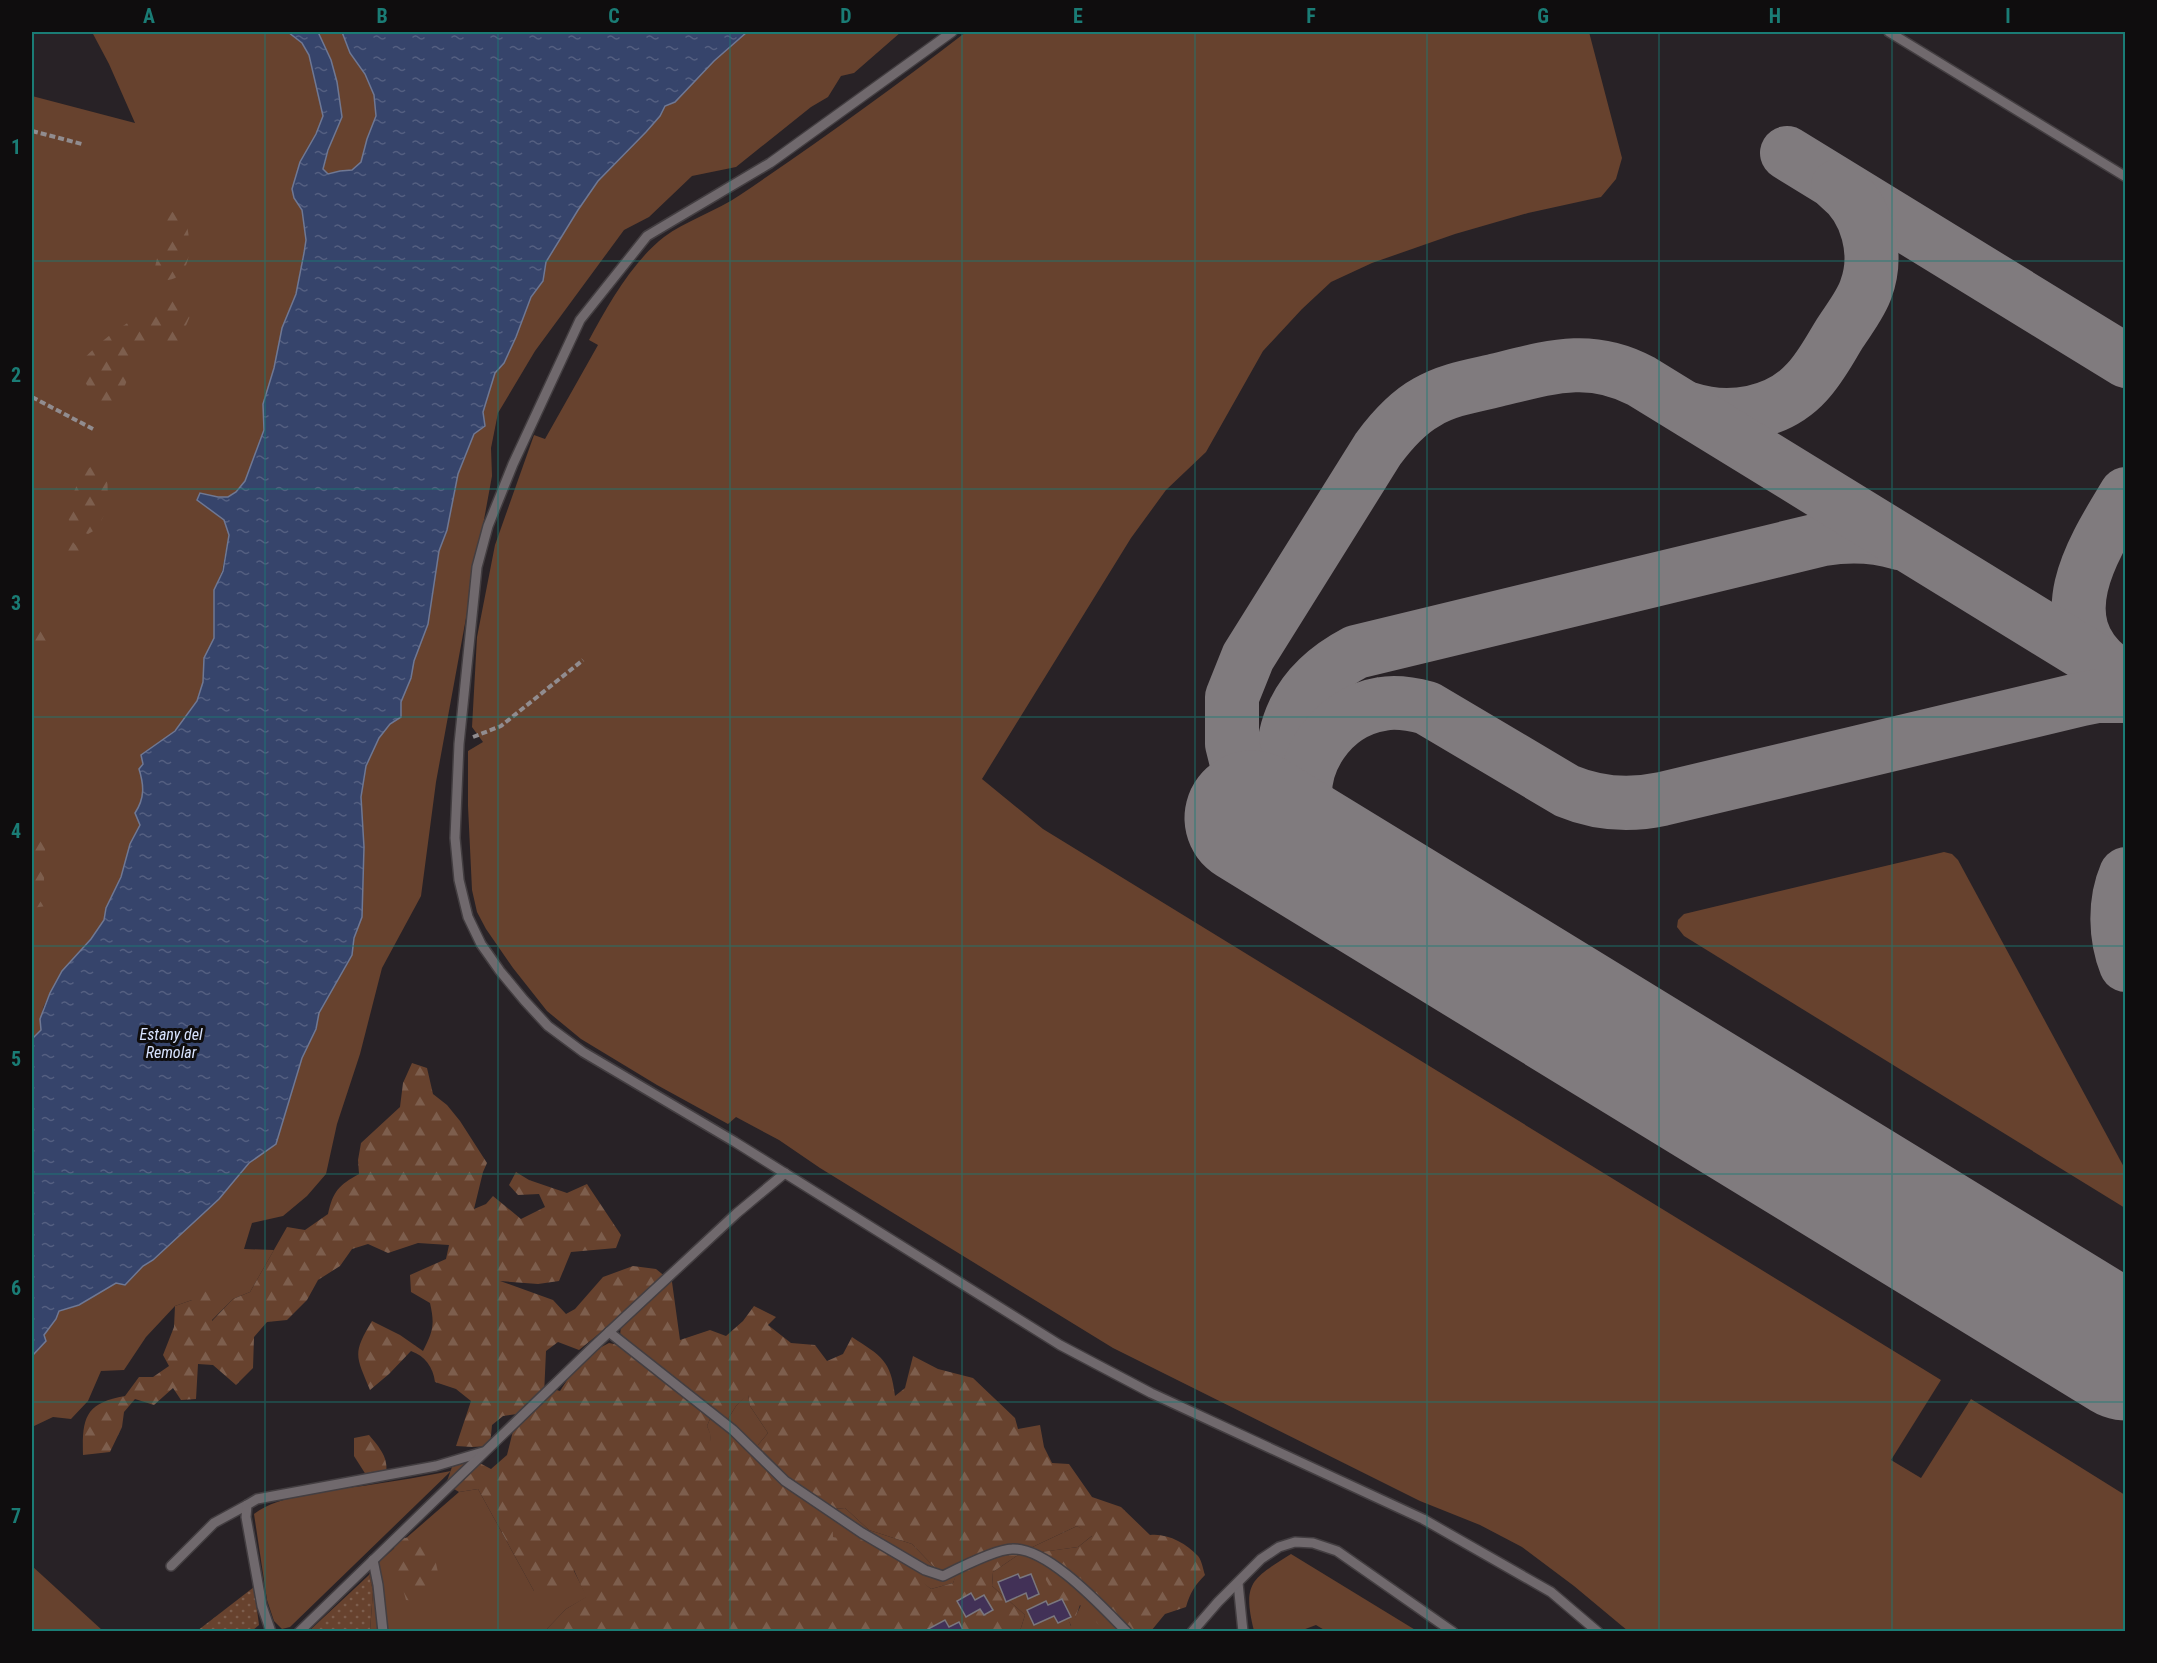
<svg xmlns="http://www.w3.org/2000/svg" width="2157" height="1663" viewBox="0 0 2157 1663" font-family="'Roboto Condensed',sans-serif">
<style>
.grass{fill:#67422e}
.forest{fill:url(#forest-firs);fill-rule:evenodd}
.garden{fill:url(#garden-dots)}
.water{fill:url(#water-ripples);stroke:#6f7894;stroke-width:1.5}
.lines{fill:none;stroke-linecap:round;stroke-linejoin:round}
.taxiway{stroke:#807b7e;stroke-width:54}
.runway{stroke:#807b7e;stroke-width:135}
.building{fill:#423157;stroke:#7a777e;stroke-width:1.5}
.service-casing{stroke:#433e41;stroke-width:12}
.path{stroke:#918c8f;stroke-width:4;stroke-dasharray:6 3;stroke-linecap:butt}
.service{stroke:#70696d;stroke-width:9}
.grid{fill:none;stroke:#1a7c75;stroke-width:1.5;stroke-opacity:0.55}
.labels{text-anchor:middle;stroke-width:6;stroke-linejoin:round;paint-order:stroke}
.water-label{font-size:16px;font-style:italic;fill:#d8e3ff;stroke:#0f0d0e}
.neatline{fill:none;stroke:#1a7c75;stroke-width:2}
.grid-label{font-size:20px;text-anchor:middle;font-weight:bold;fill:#1a7c75}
</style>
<defs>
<pattern id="forest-firs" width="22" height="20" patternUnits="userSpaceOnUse" patternTransform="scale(1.5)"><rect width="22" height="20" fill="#67422e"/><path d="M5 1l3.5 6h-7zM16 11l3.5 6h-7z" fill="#7d5e4d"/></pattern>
<pattern id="garden-dots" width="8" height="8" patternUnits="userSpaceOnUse" patternTransform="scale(1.5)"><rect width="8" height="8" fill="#67422e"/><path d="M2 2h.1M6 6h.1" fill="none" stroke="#7d5e4d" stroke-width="1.8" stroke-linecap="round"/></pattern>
<pattern id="water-ripples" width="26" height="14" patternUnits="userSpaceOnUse" patternTransform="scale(1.5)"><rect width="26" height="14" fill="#36446b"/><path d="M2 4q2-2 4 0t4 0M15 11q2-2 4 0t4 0" fill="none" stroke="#545f81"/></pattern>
</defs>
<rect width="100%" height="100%" fill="#282226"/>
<!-- grass -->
<g class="grass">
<path d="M92 32H288L302 43 309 55 323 116 294 198 302 210 306 240 296 294 282 328 274 368 263 404 264 430 245 481 236 492 228 497H218L200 494 203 505 224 520 229 535 222 571 214 590V638L204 658 203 682 197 701 185 720 166 739 152 747 139 769C144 786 145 798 135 813L140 825 130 844 121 877 106 908 104 920 91 939 62 971 50 993 43 1008 41 1030 32 1039V96L135 123 109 64Z"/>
<path d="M318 32H342L350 53 365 74 374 95 376 116 367 139 362 162 352 171H340L328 174 323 169 333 136 337 82 331 60Z"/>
<path d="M747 32H901L854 73 841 76 828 97 811 107 736 167 692 176 649 217 624 230 535 351 498 413 491 448 492 476 436 782 421 896 382 968 360 1054 337 1124 326 1174 307 1196 283 1216 252 1223 244 1249 274 1250 250 1292 233 1299 211 1321 192 1300 175 1306 146 1337 124 1370 101 1371 88 1401 71 1419 53 1417 32 1427V1356C41 1348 39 1343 45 1334 49 1326 55 1320 59 1311L80 1305 105 1289 134 1274 219 1199 249 1163 276 1144 302 1058 316 1029 319 1013 352 955 354 938 362 917 364 847 361 797 366 766 379 738 390 724 401 717V702L411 678 414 661 428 624 439 551 447 530 458 474 474 434 485 426 483 412 495 373 504 363 516 337 531 297 543 281 546 262 578 210 598 181 646 132 660 116 665 106 675 102 714 61Z"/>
<path d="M966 32H1589L1622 158 1616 179 1601 197 1528 213 1455 234 1372 263 1331 282 1302 309 1263 351 1206 452 1166 490 1131 538 982 779 1043 829 1941 1380 1891 1460 1921 1478 1971 1399 2125 1495V1631H1628L1574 1586 1522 1547 1480 1525 1420 1501 1113 1348 820 1168 779 1140 736 1117 728 1124 657 1085 581 1039 547 1011 513 968 486 929 477 912 472 890 468 806V751L483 742 472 727 477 637 495 545 534 435 545 439 598 345 589 340C608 305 632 262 664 237 685 221 717 211 740 195 817 143 892 89 966 32Z"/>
<path d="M1944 852 1952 854 1958 860 2125 1169V1208L1684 936 1677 927 1678 920 1684 914Z"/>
<path d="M748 1394 750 1406 768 1433 758 1445 711 1451 710 1434 707 1426 710 1419 726 1422 736 1406Z"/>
<path d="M451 1471 290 1627 282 1629 274 1621 267 1600 254 1514C279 1494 337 1490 369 1485 397 1481 424 1476 451 1471Z"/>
<path d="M478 1489 534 1591 573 1569 587 1597 566 1609 545 1631H370L373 1591 369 1575 374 1566 459 1492Z"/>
<path d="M845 1508 869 1530 912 1544 937 1570 959 1569 953 1583 931 1589 866 1540H842L832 1537V1509Z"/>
<path d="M1077 1526 1093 1535 1078 1547 1042 1552 1071 1626 1081 1605 1109 1631H1020L1025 1615 992 1586 993 1572 1024 1551Z"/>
<path d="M1291 1554 1417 1631H1326L1316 1625 1300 1631H1254C1242 1582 1252 1579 1291 1554Z"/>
<path d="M32 1566 103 1631H32Z"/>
</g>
<!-- forest -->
<g class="forest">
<path d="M168 211 184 215C190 233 195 267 175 278 171 280 165 280 161 281L155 267Z"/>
<path d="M166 298 182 299 191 314 178 344 164 348 143 342 118 402 102 404 93 397 77 366C94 347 112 332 134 319L145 324Z"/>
<path d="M97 463 107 474 108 497 103 517 97 529 88 534 74 529 64 512 84 471Z"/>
<path d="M72 541 83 553 80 570 64 567 56 550 59 542Z"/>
<path d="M32 626 40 629 47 642 32 660Z"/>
<path d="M32 819 34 823 46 824 44 880 46 906 32 908Z"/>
<path d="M412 1063 427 1068 433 1094 447 1105 460 1121 487 1163 483 1172 474 1209 486 1204 493 1196 521 1219 545 1207 539 1194 518 1195 509 1185 516 1172 529 1180 567 1193 587 1184 621 1235 616 1248 571 1252 559 1281 538 1284 500 1281 553 1300 566 1314 575 1309 603 1277 633 1266 656 1269 672 1282 680 1340 710 1330 726 1336 743 1321 754 1306 776 1317 768 1325 791 1343 815 1345 827 1361 843 1354 852 1337C881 1356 891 1360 895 1396L905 1388 913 1356 938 1369 973 1378 1015 1418 1018 1429 1040 1425 1044 1447 1052 1463 1069 1464 1092 1497 1121 1507 1150 1535C1167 1533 1186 1543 1198 1556 1202 1561 1203 1569 1205 1575 1195 1585 1190 1593 1186 1607L1165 1614 1151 1631H1105L1080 1605 1072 1627 1046 1580 1041 1552 1078 1547 1092 1536 1077 1526 1024 1551 993 1572 992 1586 1025 1615 1020 1631H545L566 1609 586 1597 574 1570 562 1592 534 1591 478 1489 459 1492 446 1484 452 1467 474 1460 491 1469 507 1455 513 1431 531 1412 503 1416 492 1425 490 1446 472 1447 456 1446 471 1401 456 1389 435 1382C433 1367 425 1356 411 1351L389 1374 370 1390C356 1356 352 1354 372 1321L400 1335 423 1351C433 1331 435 1325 430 1303L411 1292 410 1275 446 1259 449 1245 418 1243 388 1253 368 1244 352 1249 340 1266 318 1280 307 1300 287 1320 267 1322 254 1337 253 1368 236 1385 213 1365 198 1364 196 1399 181 1400 173 1388 154 1405 135 1399 124 1412 122 1427 110 1452 83 1455C82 1418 85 1403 125 1396L139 1377H153L169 1366 163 1355 174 1327 175 1306 192 1300 206 1291 212 1302V1321L233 1299 250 1292 287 1227 305 1230 328 1214C333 1191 339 1185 359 1174L358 1160 361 1143 400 1107 403 1083ZM621 1325 620 1336 633 1348 609 1343 582 1357 560 1391 550 1388 544 1395 546 1351 558 1342 579 1350 606 1328ZM748 1395 750 1406 768 1433 758 1445C738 1447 735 1436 716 1441L712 1450 710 1433 707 1426 710 1419 726 1422 736 1406ZM845 1508 869 1530 912 1544 937 1570 958 1569 953 1583 931 1589C913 1574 888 1545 866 1540 855 1537 844 1540 833 1537L832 1509Z"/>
<path d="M369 1435C380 1448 389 1458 386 1475L368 1478 354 1456V1438Z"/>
<path d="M416 1536 432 1546 440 1581 431 1596 422 1603 406 1600 397 1567 393 1540Z"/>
</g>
<!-- garden -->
<g class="garden">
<path d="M369 1575 373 1591 370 1631H309Z"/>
<path d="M254 1587 259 1625 252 1631H197Z"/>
</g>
<!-- water -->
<path class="water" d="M288 32H318L331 60 337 82 342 117 328 150 323 169 328 174 340 171 352 170 361 162 367 139 376 116 374 95 365 74 350 53 342 32H747L714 61 675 102 665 106 660 116 646 132 598 181 578 210 546 262 543 281 531 297 516 337 504 363 495 373 483 412 485 426 474 434 458 474 447 530 439 551 428 624 414 661 411 678 401 702V717L390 724 379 738 366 766 361 797 364 847 362 917 354 938 352 955 319 1013 316 1029 302 1058 276 1144 249 1163 219 1199 153 1260 143 1266 125 1285 116 1283 79 1305 59 1311 56 1319 44 1335 46 1341 32 1356V1039L41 1030 40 1019 50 993 62 971 91 939 104 920 106 908 121 877 130 844 140 825 135 813C145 798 144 785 139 769L143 764 141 755 175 731 197 701 203 682 204 658 214 638V590L223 571 229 535 224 520 197 500 200 493 218 497H228L236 492 245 481 264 430 263 404 274 368 282 328 296 294 304 253 306 240 302 210 294 198 292 189 300 162 316 134 323 116 309 55 302 43Z"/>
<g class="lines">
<!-- taxiway -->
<g class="taxiway">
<path d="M1787 153 2126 361"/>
<path d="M1689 409C1729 422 1778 414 1807 382 1821 367 1830 349 1840 333 1849 319 1861 304 1866 289 1879 254 1868 209 1838 186"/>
<path d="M2109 668C2047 618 2094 547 2126 494"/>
<path d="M1287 797C1273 731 1297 683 1356 652L1823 539C1849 535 1873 535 1899 543"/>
<path d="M1297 845 1267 818 1252 796 1238 768 1232 744V697L1248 657 1378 449C1392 430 1407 413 1427 402 1447 390 1471 386 1493 381 1547 368 1589 353 1641 381L2126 679"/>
<path d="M1338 870C1327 853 1312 834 1307 814 1296 763 1332 712 1382 704 1397 701 1412 704 1427 708L1567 791C1598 804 1629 806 1662 799L2082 699 2097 696H2126"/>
<path d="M2126 874C2114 902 2115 937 2126 965"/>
</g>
<!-- runway -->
<path class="runway" d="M1252 818 2126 1353"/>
</g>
<!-- building -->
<g class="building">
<path d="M1018 1574 1020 1578 1031 1574 1039 1594 1028 1599 1026 1593 1006 1602 998 1582Z"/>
<path d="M971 1593 975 1600 984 1595 993 1610 984 1615 980 1609 966 1617 957 1601Z"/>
<path d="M1062 1599 1071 1617 1058 1623 1054 1616 1034 1625 1027 1610 1046 1601 1048 1605Z"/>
<path d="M945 1620 949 1627 959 1622 964 1632H929L928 1629Z"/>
</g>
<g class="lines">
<!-- service casing -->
<g class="service-casing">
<g id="service">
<path d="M952 32 770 163 647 236 580 320 513 464 488 526 477 567 459 744 455 838 459 880 468 917 481 944 500 971 524 1000 548 1026 583 1052 735 1142 1060 1345 1151 1393 1423 1519 1551 1592 1598 1632"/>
<path d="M1889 32 2126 177"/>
<path d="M609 1332 733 1430 785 1481 862 1533 925 1570 943 1576C959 1568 996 1549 1012 1549 1048 1547 1103 1608 1127 1632"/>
<path d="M373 1560 378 1585 383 1632"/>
<path d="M171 1566 214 1523 247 1505"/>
<path d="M1238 1583 1243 1632"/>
<path d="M271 1632 262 1606 246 1517 247 1505 257 1499 436 1466 483 1452"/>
<path d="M299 1632 593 1347 737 1213 785 1173"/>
<path d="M1192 1632 1218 1602 1261 1559 1279 1547 1295 1542 1313 1543 1337 1551 1453 1632"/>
</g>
</g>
<!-- path -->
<g class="path">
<path d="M32 131 82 144"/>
<path d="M32 397 93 429"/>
<path d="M473 737 501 726 583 660"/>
</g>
<!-- service -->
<use href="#service" class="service"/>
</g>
<!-- grid -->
<path class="grid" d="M265 32V1632M498 32V1632M730 32V1632M962 32V1632M1195 32V1632M1427 32V1632M1659 32V1632M1892 32V1632M32 261H2126M32 489H2126M32 717H2126M32 946H2126M32 1174H2126M32 1402H2126"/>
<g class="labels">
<!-- water labels -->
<g class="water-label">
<text x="171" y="1040">Estany del<tspan x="171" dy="18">Remolar</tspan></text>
</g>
</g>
<!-- border -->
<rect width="2157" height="1663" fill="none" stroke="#0f0d0e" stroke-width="66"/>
<rect x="33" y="33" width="2091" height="1597" class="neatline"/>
<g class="grid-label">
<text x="149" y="23">A</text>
<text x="382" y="23">B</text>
<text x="614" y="23">C</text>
<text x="846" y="23">D</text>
<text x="1078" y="23">E</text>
<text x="1311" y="23">F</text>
<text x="1543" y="23">G</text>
<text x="1775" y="23">H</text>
<text x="2008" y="23">I</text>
<text x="16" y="154">1</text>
<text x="16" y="382">2</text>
<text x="16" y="610">3</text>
<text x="16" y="838">4</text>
<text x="16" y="1066">5</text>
<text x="16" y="1295">6</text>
<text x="16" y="1523">7</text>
</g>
</svg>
